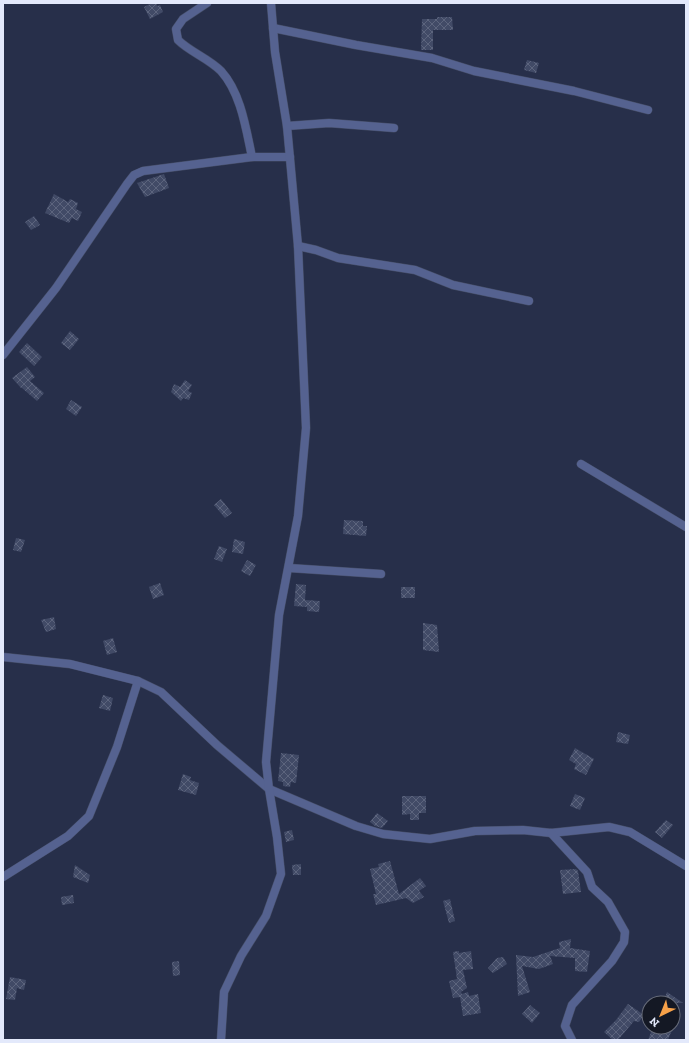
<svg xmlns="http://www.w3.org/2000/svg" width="689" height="1043" viewBox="0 0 689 1043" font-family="'Zilla Slab',serif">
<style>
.building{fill:url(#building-cross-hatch)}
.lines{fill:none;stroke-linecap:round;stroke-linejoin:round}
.street-casing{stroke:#454d66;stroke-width:9}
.street{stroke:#556290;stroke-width:8}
</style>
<defs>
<pattern id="building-cross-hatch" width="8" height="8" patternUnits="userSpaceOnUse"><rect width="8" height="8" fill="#414a66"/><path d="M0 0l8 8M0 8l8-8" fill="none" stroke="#5c647d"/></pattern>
</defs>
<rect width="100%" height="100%" fill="#272f4a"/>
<!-- building -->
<g class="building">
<path d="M152 3H156L157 6 160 5 163 12 150 19 144 7Z"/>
<path d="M437 17H452L453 30H433V50H421L422 19H437Z"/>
<path d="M527 60 539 63 536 73 524 70Z"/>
<path d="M164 174 169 188 145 197 137 183Z"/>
<path d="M54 194 68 202 70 199 78 203 76 209 82 212 78 221 72 218 69 223 45 213Z"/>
<path d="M34 216 40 225 31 230 25 222Z"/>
<path d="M70 331 79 339 70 350 61 343Z"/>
<path d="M27 343 42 357 34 366 19 352Z"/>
<path d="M27 367 35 377 30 381 44 393 37 401 22 388H21L12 378Z"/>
<path d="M185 380 192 385 188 391 192 393 189 400 183 398 181 401 171 392 174 384 180 387Z"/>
<path d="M71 400 82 407 76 416 66 409Z"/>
<path d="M221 499 232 513 225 518 214 505Z"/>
<path d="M344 520 363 521V526H367L366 536 343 534Z"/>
<path d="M16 538 25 540 21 552 13 550Z"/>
<path d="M234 539 245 542 243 554 232 552Z"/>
<path d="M219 546 227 549 222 562 214 559Z"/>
<path d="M247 560 256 565 250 576 241 571Z"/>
<path d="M160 583 164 595 153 599 149 587Z"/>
<path d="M296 584 306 585 305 600 320 601 319 612 307 611V607L294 606Z"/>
<rect x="401" y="587" width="14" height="11"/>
<path d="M54 617 56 629 46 632 41 620Z"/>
<path d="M423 623 437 625 439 652 423 650Z"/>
<path d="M113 638 117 652 107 655 103 641Z"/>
<path d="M103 695 113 698 110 711 99 708Z"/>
<path d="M618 732 630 735 628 744 616 742Z"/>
<path d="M575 748 594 759 586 775 574 769 576 764 569 760Z"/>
<path d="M281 753 299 755 296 783 291 782 290 787 283 786V782L278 781Z"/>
<path d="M183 774 191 777 190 780 199 783 196 795 178 790Z"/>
<path d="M575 794 585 798 580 810 570 806Z"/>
<path d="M402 796H426V813H419V820H410V814L402 815Z"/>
<path d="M377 813 388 821 382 828 375 826 370 822Z"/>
<path d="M666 820 673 825 662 838 655 832Z"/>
<path d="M292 830 294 840 286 842 284 832Z"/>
<path d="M390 861 399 894 420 878 426 886 419 891 424 897 413 903 406 898 376 905 373 894H376L370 869 379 867 378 864Z"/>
<path d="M301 864V875H293L292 865Z"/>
<path d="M75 865 90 875 88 883 73 877Z"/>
<path d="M576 869 578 871 581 892 563 894 560 870Z"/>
<path d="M73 895 74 903 62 905 61 897Z"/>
<path d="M450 899 455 921 449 923 443 901Z"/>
<path d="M571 939 570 948 590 951 587 972 575 971V958L550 956 553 964 539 969 522 966 530 992 518 996 516 955 533 957 560 948 559 942Z"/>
<path d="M459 951V953L471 951 473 969 463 970 467 988 461 992 462 994 468 992 469 996 478 994 481 1013 463 1016 460 997 453 998 449 981 457 979 453 952Z"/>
<path d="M503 957 507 964 493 973 488 968 497 958Z"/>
<path d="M179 961 180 975 173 976 172 962Z"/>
<path d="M10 977 26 980 24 990 17 988 15 1000 6 999Z"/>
<path d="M667 992 683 1003H663Z"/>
<path d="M628 1004 644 1015 639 1022 634 1021 618 1040H613L604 1032 616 1020Z"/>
<path d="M530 1005 540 1013 532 1023 522 1014Z"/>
<path d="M653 1027H673L668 1040H648Z"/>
</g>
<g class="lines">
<!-- street casing -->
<g class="street-casing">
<g id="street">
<path d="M207 3 183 19 176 29 178 40C190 52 208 58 221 71 241 93 246 129 252 157"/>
<path d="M273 28 356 45 432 58 474 71 574 91 648 110"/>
<path d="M287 126 329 123 394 128"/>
<path d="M298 246 316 250 338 258 415 270 453 285 529 301"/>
<path d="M3 355 56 288 127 184 134 175 143 171 252 157H290"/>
<path d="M581 464 686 527"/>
<path d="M289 568 381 574"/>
<path d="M3 657 70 664 138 681 161 692 217 745 269 789 356 826 383 834 430 839 475 831 523 830 551 833 609 827 630 832 686 866"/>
<path d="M551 833 587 872 592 887 608 902 625 932 624 942 612 961 572 1005 565 1026 572 1040"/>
<path d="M3 877 68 836 89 816 117 747 138 681"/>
<path d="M221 1040 224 992 241 956 266 916 281 874 277 837 269 789 266 762 279 615 298 516 306 428 298 246 287 126 275 52 271 3"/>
</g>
</g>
<!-- street -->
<use href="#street" class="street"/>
</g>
<!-- border -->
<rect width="689" height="1043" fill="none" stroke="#e3e9fb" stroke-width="8"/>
<!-- north arrow -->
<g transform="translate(661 1015) rotate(223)"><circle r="19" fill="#141824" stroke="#676c7a"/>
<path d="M0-3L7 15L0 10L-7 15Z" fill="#f7a149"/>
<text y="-6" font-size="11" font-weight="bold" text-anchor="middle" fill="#e3e9fb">N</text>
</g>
</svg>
